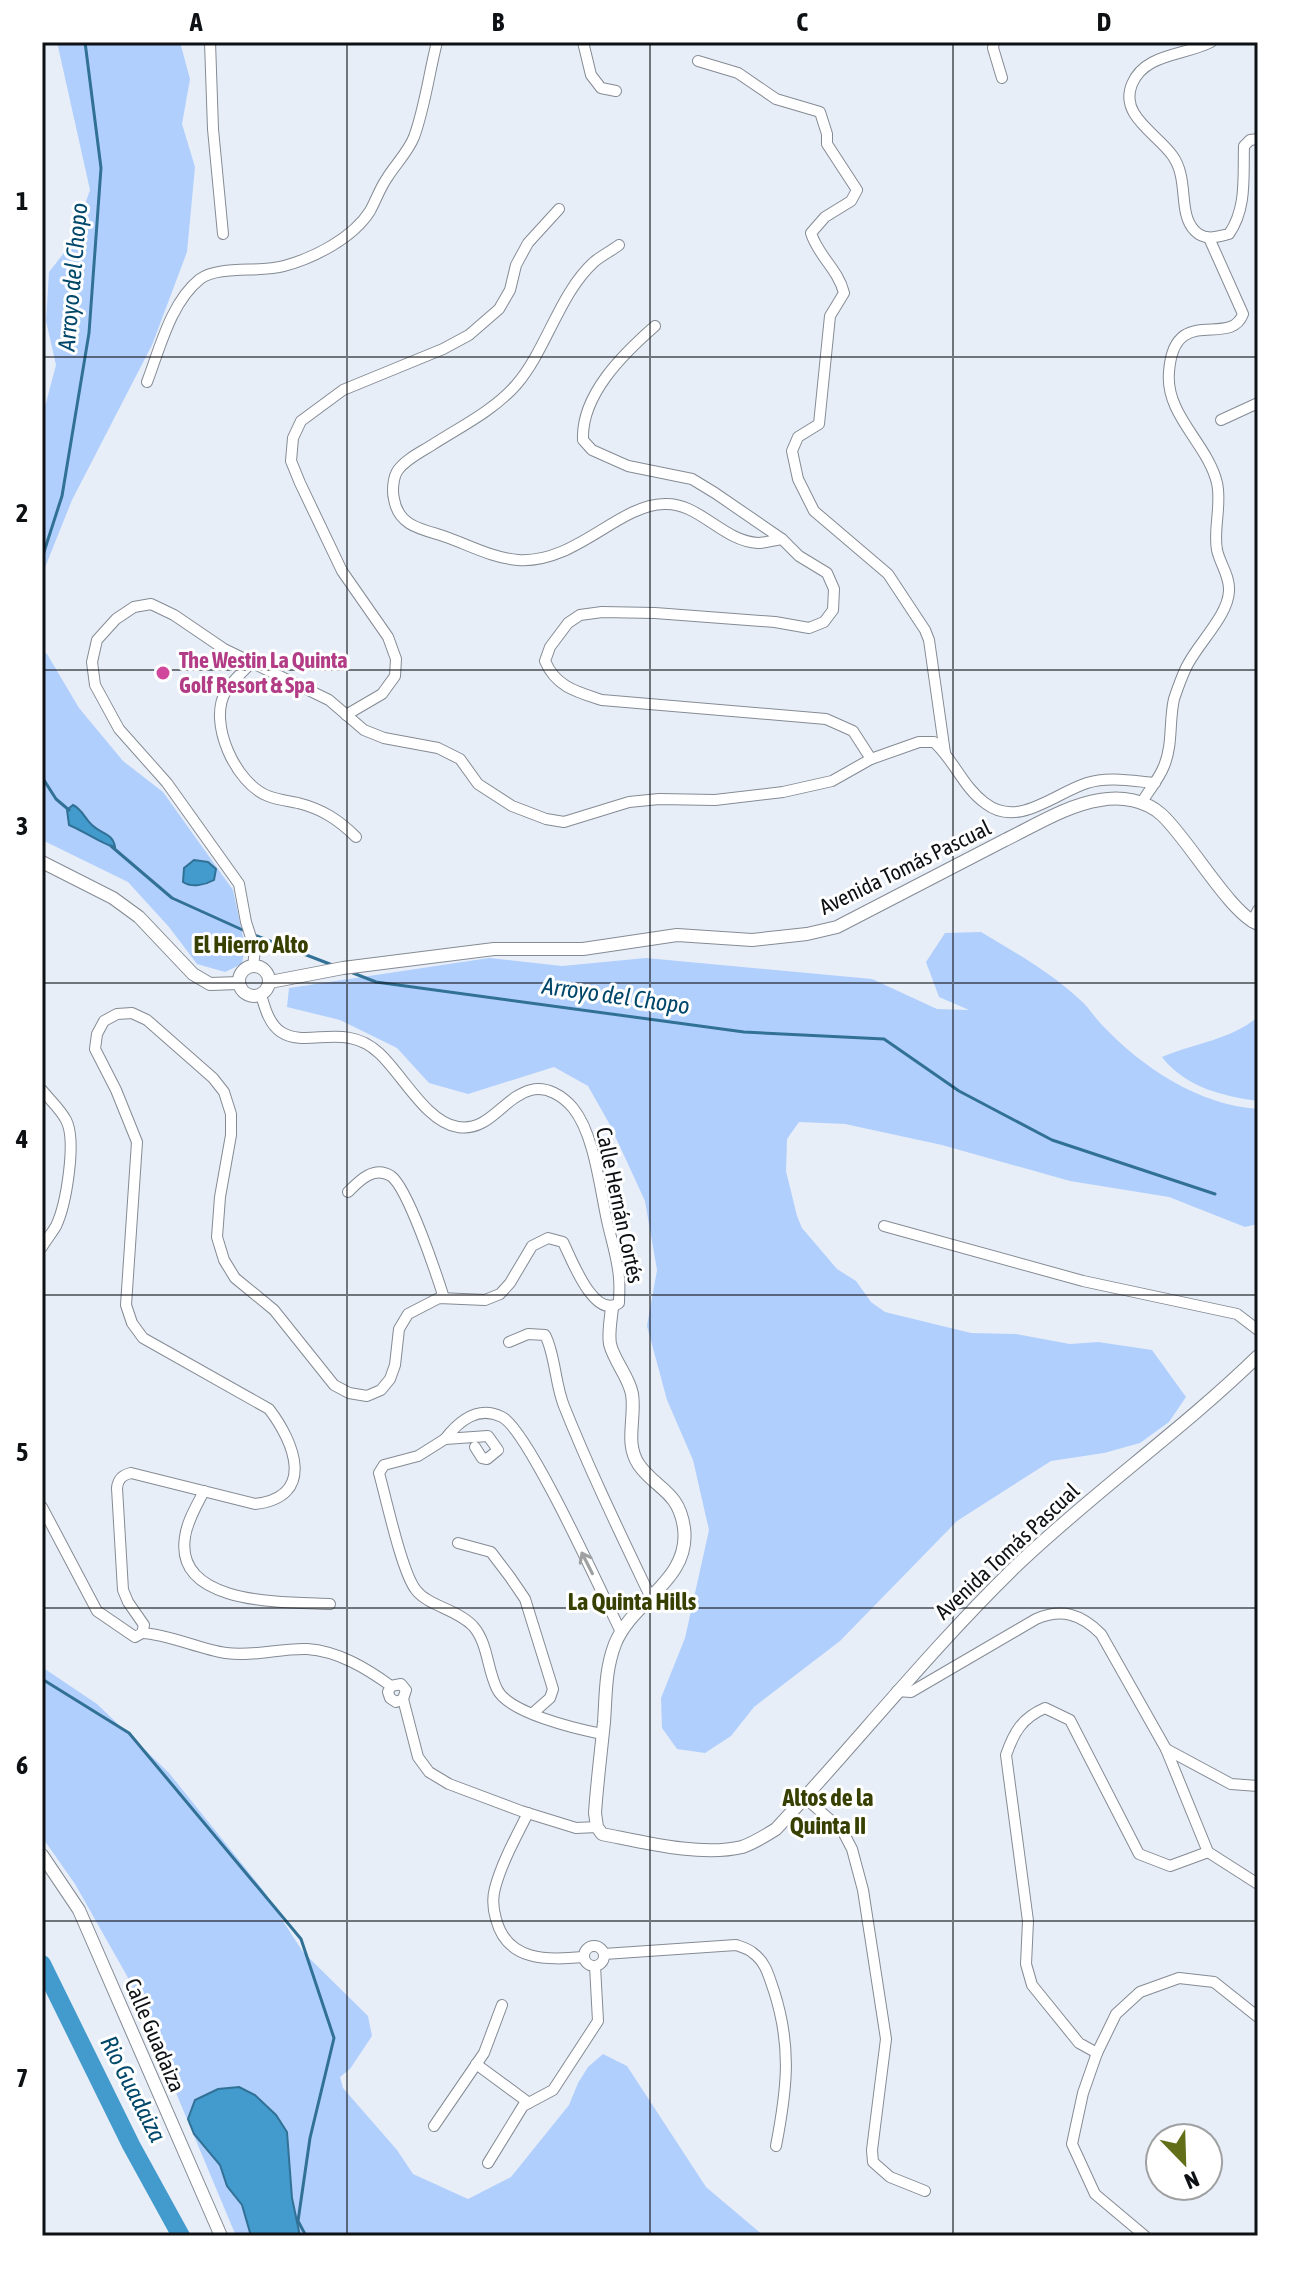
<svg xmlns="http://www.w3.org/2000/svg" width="1300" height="2278" viewBox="0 0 1300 2278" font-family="'Asap Condensed',sans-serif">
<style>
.green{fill:#b1cffd}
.water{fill:#429acd;stroke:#327196;stroke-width:2}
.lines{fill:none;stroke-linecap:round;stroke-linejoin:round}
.stream{stroke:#327196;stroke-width:3}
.river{stroke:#429acd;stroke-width:18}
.minor-casing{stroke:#858b94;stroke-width:12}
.tertiary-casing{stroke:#858b94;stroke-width:14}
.minor{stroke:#fff;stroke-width:10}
.tertiary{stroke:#fff;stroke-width:12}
.oneway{stroke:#9fa0a1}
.grid{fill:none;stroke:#0e1114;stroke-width:2;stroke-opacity:0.55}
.hotel-dot{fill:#d1479c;stroke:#fff;stroke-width:3}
.labels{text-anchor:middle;stroke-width:6;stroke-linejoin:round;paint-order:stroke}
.hotel-label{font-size:22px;font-weight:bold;fill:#b23c85;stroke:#fff;text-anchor:start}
.street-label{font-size:22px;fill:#0e1114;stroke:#fff}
.water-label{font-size:24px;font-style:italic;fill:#00486b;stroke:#fff}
.neighbourhood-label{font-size:24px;font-weight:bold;fill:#373f01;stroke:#fff}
.neatline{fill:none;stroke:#0e1114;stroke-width:3}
.grid-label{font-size:26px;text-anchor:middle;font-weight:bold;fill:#0e1114}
</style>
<rect width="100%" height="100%" fill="#e7eef8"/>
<!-- green -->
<g class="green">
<path d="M57 42H180L190 79 182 124 195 167 187 252 152 345 72 500 42 575V418L56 365 46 321 49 272 71 244 90 190Z"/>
<path d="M42 651 47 654 79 708 123 761 163 792 233 890 245 946 242 964 225 972 197 964 169 927 128 882 42 840Z"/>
<path d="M981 932C1014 952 1050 972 1078 998 1088 1006 1094 1017 1103 1026 1143 1068 1199 1105 1258 1109V1224L1245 1227 1169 1197 1070 1181 942 1145 845 1124 799 1122 787 1139 786 1171 797 1216 802 1228 837 1269 856 1281 871 1302 885 1312 971 1333 1016 1334 1070 1344 1098 1342 1152 1350 1186 1397 1169 1422 1140 1443 1104 1453 1051 1461 957 1521 840 1641 754 1707 731 1736 705 1753 677 1749 662 1728 661 1698 685 1638 709 1530 693 1460 667 1400 647 1326 657 1270 645 1201 610 1125 588 1086 554 1067 468 1094 429 1083 397 1048 340 1020 287 1007 289 988 489 958 562 966 646 958 872 979 937 1009 969 1010 939 997 926 962 945 933Z"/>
<path d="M1258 1017V1101C1222 1096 1185 1087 1162 1057 1195 1043 1230 1040 1258 1017Z"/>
<path d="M42 1667 97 1704 169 1773 263 1890 303 1952 368 2016 372 2036 350 2069 340 2077 343 2088 397 2150 413 2174 468 2199 511 2177 569 2105 578 2083 588 2067 603 2054 627 2066 706 2187 764 2236H236L127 1976 75 1884 42 1837Z"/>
</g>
<!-- water -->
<g class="water">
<path d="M73 805C83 810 84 818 92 825 101 834 113 833 115 847 105 846 82 830 69 825L67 810Z"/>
<path d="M194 860 208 862 216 869 214 880C205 885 192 888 183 882L184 868Z"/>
<path d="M239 2087 255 2095 276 2115 287 2132 292 2198 300 2236H251L242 2205 227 2186 220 2165 194 2134 188 2119 195 2100 218 2089Z"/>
</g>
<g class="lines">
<!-- stream -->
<g class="stream">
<path d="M42 558 62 496 89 333 101 168 85 42"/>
<path d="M42 777 56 799 69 810"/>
<path d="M111 846 172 898 245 931"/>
<path d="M252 934 335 966"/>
<path d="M353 973 376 982 744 1032 884 1039 959 1091 1052 1140 1215 1194"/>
<path d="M42 1679 129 1733 301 1939 334 2038 310 2138 298 2221 306 2236"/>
</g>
<!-- river -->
<path class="river" d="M42 1964 131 2145 181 2236"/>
<!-- minor casing -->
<g class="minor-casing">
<g id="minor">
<path d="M210 42 213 129 223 234"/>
<path d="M583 42 591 75 601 88 616 91"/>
<path d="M994 42 993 48 1002 78"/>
<path d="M1211 42C1184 56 1145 53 1132 84 1119 115 1156 133 1172 155 1190 179 1177 213 1195 231 1205 241 1216 237 1229 234 1247 208 1243 177 1244 146L1250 140 1258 139"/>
<path d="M698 61 738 73 776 99 820 112 827 134V144L857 190 851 201 825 217 811 233C818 256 838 269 844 293L830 316 819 424 798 437 792 451 798 479 814 511 888 574 925 630 929 640 945 753"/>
<path d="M619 245C611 251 601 256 594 262 559 294 547 349 516 385 493 411 460 427 432 445 421 452 406 459 398 470 393 477 392 491 394 499 398 523 416 528 437 534 464 542 490 558 518 560 575 564 618 505 664 504 699 502 722 541 758 543 765 543 774 540 782 539"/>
<path d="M655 326C623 354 581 395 583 440L592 450 628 466 692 479 715 493 782 539 799 556 827 573 834 589 833 610 824 622 809 628 775 622 655 613 602 612 580 615 568 623 550 647 545 661C556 687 577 692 602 700L826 719 853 731 871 759"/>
<path d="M147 382C160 348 171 302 200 279 219 265 260 273 284 266 314 258 353 238 370 211 376 200 380 188 387 178 395 165 408 152 414 137 425 107 429 73 437 42"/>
<path d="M1221 420 1258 403"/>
<path d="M251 663C243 672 232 681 226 691 207 722 236 784 268 796 278 800 289 801 298 803 322 809 339 820 356 837"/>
<path d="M346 715 382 694 395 676 396 659 388 637 342 571 300 483 291 461 293 438 301 421 343 390 443 349 469 335 499 309 510 290 516 265 528 243 559 209"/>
<path d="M1142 802C1149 790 1159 779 1164 766 1173 745 1169 720 1174 699 1177 690 1181 679 1185 670 1195 646 1228 617 1229 591 1230 576 1220 564 1217 550 1213 529 1222 505 1217 483 1208 444 1165 415 1169 372 1174 302 1230 349 1243 314L1209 238"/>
<path d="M1252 922 1258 910"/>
<path d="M253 966 255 950 246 922 239 884 167 783 119 729 95 685 92 662 97 640 116 619 134 607 151 604 174 615 224 649 329 700 364 730 384 738 438 748 460 759 478 784 512 806 546 819 564 822 629 802 659 799 715 800 783 792 832 781 871 759 919 742H934C954 760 963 787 985 803 1018 829 1055 793 1087 783 1108 776 1133 781 1155 783"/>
<path d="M42 1090C50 1100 60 1109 66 1120 77 1141 66 1205 56 1226 52 1233 46 1240 42 1247"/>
<path d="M348 1192C359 1181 374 1165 391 1176 408 1188 437 1276 444 1298"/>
<path d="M884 1226 1083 1281 1237 1314 1258 1330"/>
<path d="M509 1342 528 1334 545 1335C555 1353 555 1384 564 1406 590 1471 620 1533 650 1596"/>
<path d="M445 1439C459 1421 478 1405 502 1417 529 1431 603 1596 621 1632"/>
<path d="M475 1447 482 1458 487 1459 498 1450 488 1436 445 1439 418 1456 384 1465 379 1473C386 1498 402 1573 416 1590 428 1606 457 1609 473 1626 488 1643 487 1669 497 1689 508 1713 577 1729 602 1734"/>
<path d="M204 1491C197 1505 187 1521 185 1537 174 1606 286 1602 330 1604"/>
<path d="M42 1507 97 1611 135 1637 142 1633 144 1625 128 1602 123 1590 117 1488C118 1479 122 1475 131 1473L255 1504C316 1497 295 1443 269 1409L143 1338 132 1323 126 1305 137 1142 116 1090 95 1049 97 1034 104 1021 117 1014 132 1013 147 1020 213 1078 224 1092 231 1114V1135L220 1197 217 1237 224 1260 235 1278 274 1310 334 1385 349 1393 367 1396 381 1390 390 1379 395 1365 399 1329 408 1314 439 1298 485 1300 500 1294 510 1283 532 1246 548 1238 563 1242C572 1260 594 1320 619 1303 619 1295 620 1287 619 1278 618 1261 612 1242 608 1225 600 1191 595 1135 573 1108 563 1096 547 1086 531 1090 503 1097 490 1132 458 1127 427 1123 402 1074 379 1053 345 1021 307 1049 281 1032 269 1024 265 1008 261 995"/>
<path d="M458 1543 491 1552 510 1577 525 1599 553 1689 550 1698 533 1713"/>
<path d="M142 1633C168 1634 199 1649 226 1653 253 1657 280 1648 307 1649 338 1651 366 1668 391 1686L401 1684 406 1690 403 1699 396 1702 390 1698 388 1692 391 1686"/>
<path d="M897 1691 911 1692 1036 1619C1062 1608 1081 1614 1101 1634L1166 1749 1208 1852 1258 1884"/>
<path d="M403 1699 418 1757 429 1772 449 1784 521 1811 576 1828 597 1827"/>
<path d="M1166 1749 1231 1784 1258 1786"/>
<path d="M805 1798 842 1830 852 1849 863 1890 886 2039 872 2150 873 2162 890 2177 925 2191"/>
<path d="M528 1813C516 1837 502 1862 495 1888 492 1899 493 1909 496 1919 507 1962 547 1960 584 1957"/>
<circle cx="594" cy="1956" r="10"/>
<path d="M604 1954 736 1945C742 1947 749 1949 753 1953 766 1962 769 1977 774 1991 792 2047 787 2089 776 2146"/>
<path d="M1097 2053 1079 2043 1032 1985 1026 1964 1028 1921 1006 1755C1014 1732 1022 1718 1045 1708L1070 1720 1139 1854 1170 1866 1208 1852"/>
<path d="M476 2064 529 2103"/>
<path d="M434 2126 484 2053 502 2005"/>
<path d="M488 2163 523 2106 553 2090 598 2021 595 1966"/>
<path d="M1145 2236 1095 2194 1072 2144 1083 2093 1097 2053 1116 2014 1140 1992 1179 1978 1214 1982 1258 2017"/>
</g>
</g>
<!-- tertiary casing -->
<g class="tertiary-casing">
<g id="tertiary">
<path d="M42 862 113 898 139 917 193 974 210 984 239 983"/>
<circle cx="254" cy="981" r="15"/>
<path d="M270 982 343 968 494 949H583L677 935 752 940 807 934 837 927C892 898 948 869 1005 840 1034 826 1067 805 1100 800 1121 796 1146 800 1162 815 1189 840 1230 913 1258 924"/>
<path d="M612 1307C611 1319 608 1333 610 1344 614 1361 629 1377 632 1394 636 1418 624 1443 639 1465 656 1489 679 1491 684 1528 691 1580 632 1601 615 1644 605 1670 606 1695 604 1722 601 1752 597 1783 595 1813L597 1827 602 1834C643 1842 701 1857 742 1847 754 1843 765 1836 776 1829 856 1743 929 1651 1014 1568 1092 1493 1181 1431 1258 1356"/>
<path d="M42 1855 79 1910 221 2236"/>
</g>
</g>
<!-- minor -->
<use href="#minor" class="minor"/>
<!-- tertiary -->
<use href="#tertiary" class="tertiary"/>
</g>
<!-- one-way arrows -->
<defs><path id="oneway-shaft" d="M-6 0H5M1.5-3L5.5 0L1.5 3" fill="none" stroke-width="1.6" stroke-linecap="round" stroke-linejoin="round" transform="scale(2)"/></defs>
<use class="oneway" href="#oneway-shaft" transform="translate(587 1563) rotate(-117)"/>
<!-- grid -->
<path class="grid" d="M347 42V2236M650 42V2236M953 42V2236M42 357H1258M42 670H1258M42 983H1258M42 1295H1258M42 1608H1258M42 1921H1258"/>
<!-- markers -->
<circle class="hotel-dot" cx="163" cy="673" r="8"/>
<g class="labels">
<!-- hotel labels -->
<g class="hotel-label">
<text x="179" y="668">The Westin La Quinta<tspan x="179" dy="25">Golf Resort &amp; Spa</tspan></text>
</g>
<!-- street labels -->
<g class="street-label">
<text transform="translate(905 867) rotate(-26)" y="8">Avenida Tomás Pascual</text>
<text transform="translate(620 1205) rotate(78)" y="8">Calle Hernán Cortés</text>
<text transform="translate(1007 1551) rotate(-43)" y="8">Avenida Tomás Pascual</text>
<text transform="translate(155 2035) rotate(67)" y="8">Calle Guadaiza</text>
</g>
<!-- water labels -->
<g class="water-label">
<text transform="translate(73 277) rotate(-85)" y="8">Arroyo del Chopo</text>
<text transform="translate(616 996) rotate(8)" y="8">Arroyo del Chopo</text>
<text transform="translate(133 2089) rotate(63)" y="8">Rio Guadaiza</text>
</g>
<!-- neighbourhood labels -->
<g class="neighbourhood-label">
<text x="251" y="953">El Hierro Alto</text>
<text x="632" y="1610">La Quinta Hills</text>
<text x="828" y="1806">Altos de la<tspan x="828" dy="28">Quinta II</tspan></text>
</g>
</g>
<!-- border -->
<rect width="1300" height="2278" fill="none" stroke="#ffffff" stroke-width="88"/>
<!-- north arrow -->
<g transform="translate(1184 2162) rotate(157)"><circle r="38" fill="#ffffff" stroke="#9fa0a1" stroke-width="2"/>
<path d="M0-6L14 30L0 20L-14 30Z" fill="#626f18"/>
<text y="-12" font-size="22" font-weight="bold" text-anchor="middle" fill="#0e1114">N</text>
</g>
<rect x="44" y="44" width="1212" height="2190" class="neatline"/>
<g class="grid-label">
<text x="196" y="31">A</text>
<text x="498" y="31">B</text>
<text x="802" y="31">C</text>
<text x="1104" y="31">D</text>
<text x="22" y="210">1</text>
<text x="22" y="522">2</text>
<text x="22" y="835">3</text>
<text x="22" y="1148">4</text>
<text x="22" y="1461">5</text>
<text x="22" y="1774">6</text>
<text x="22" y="2087">7</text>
</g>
</svg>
